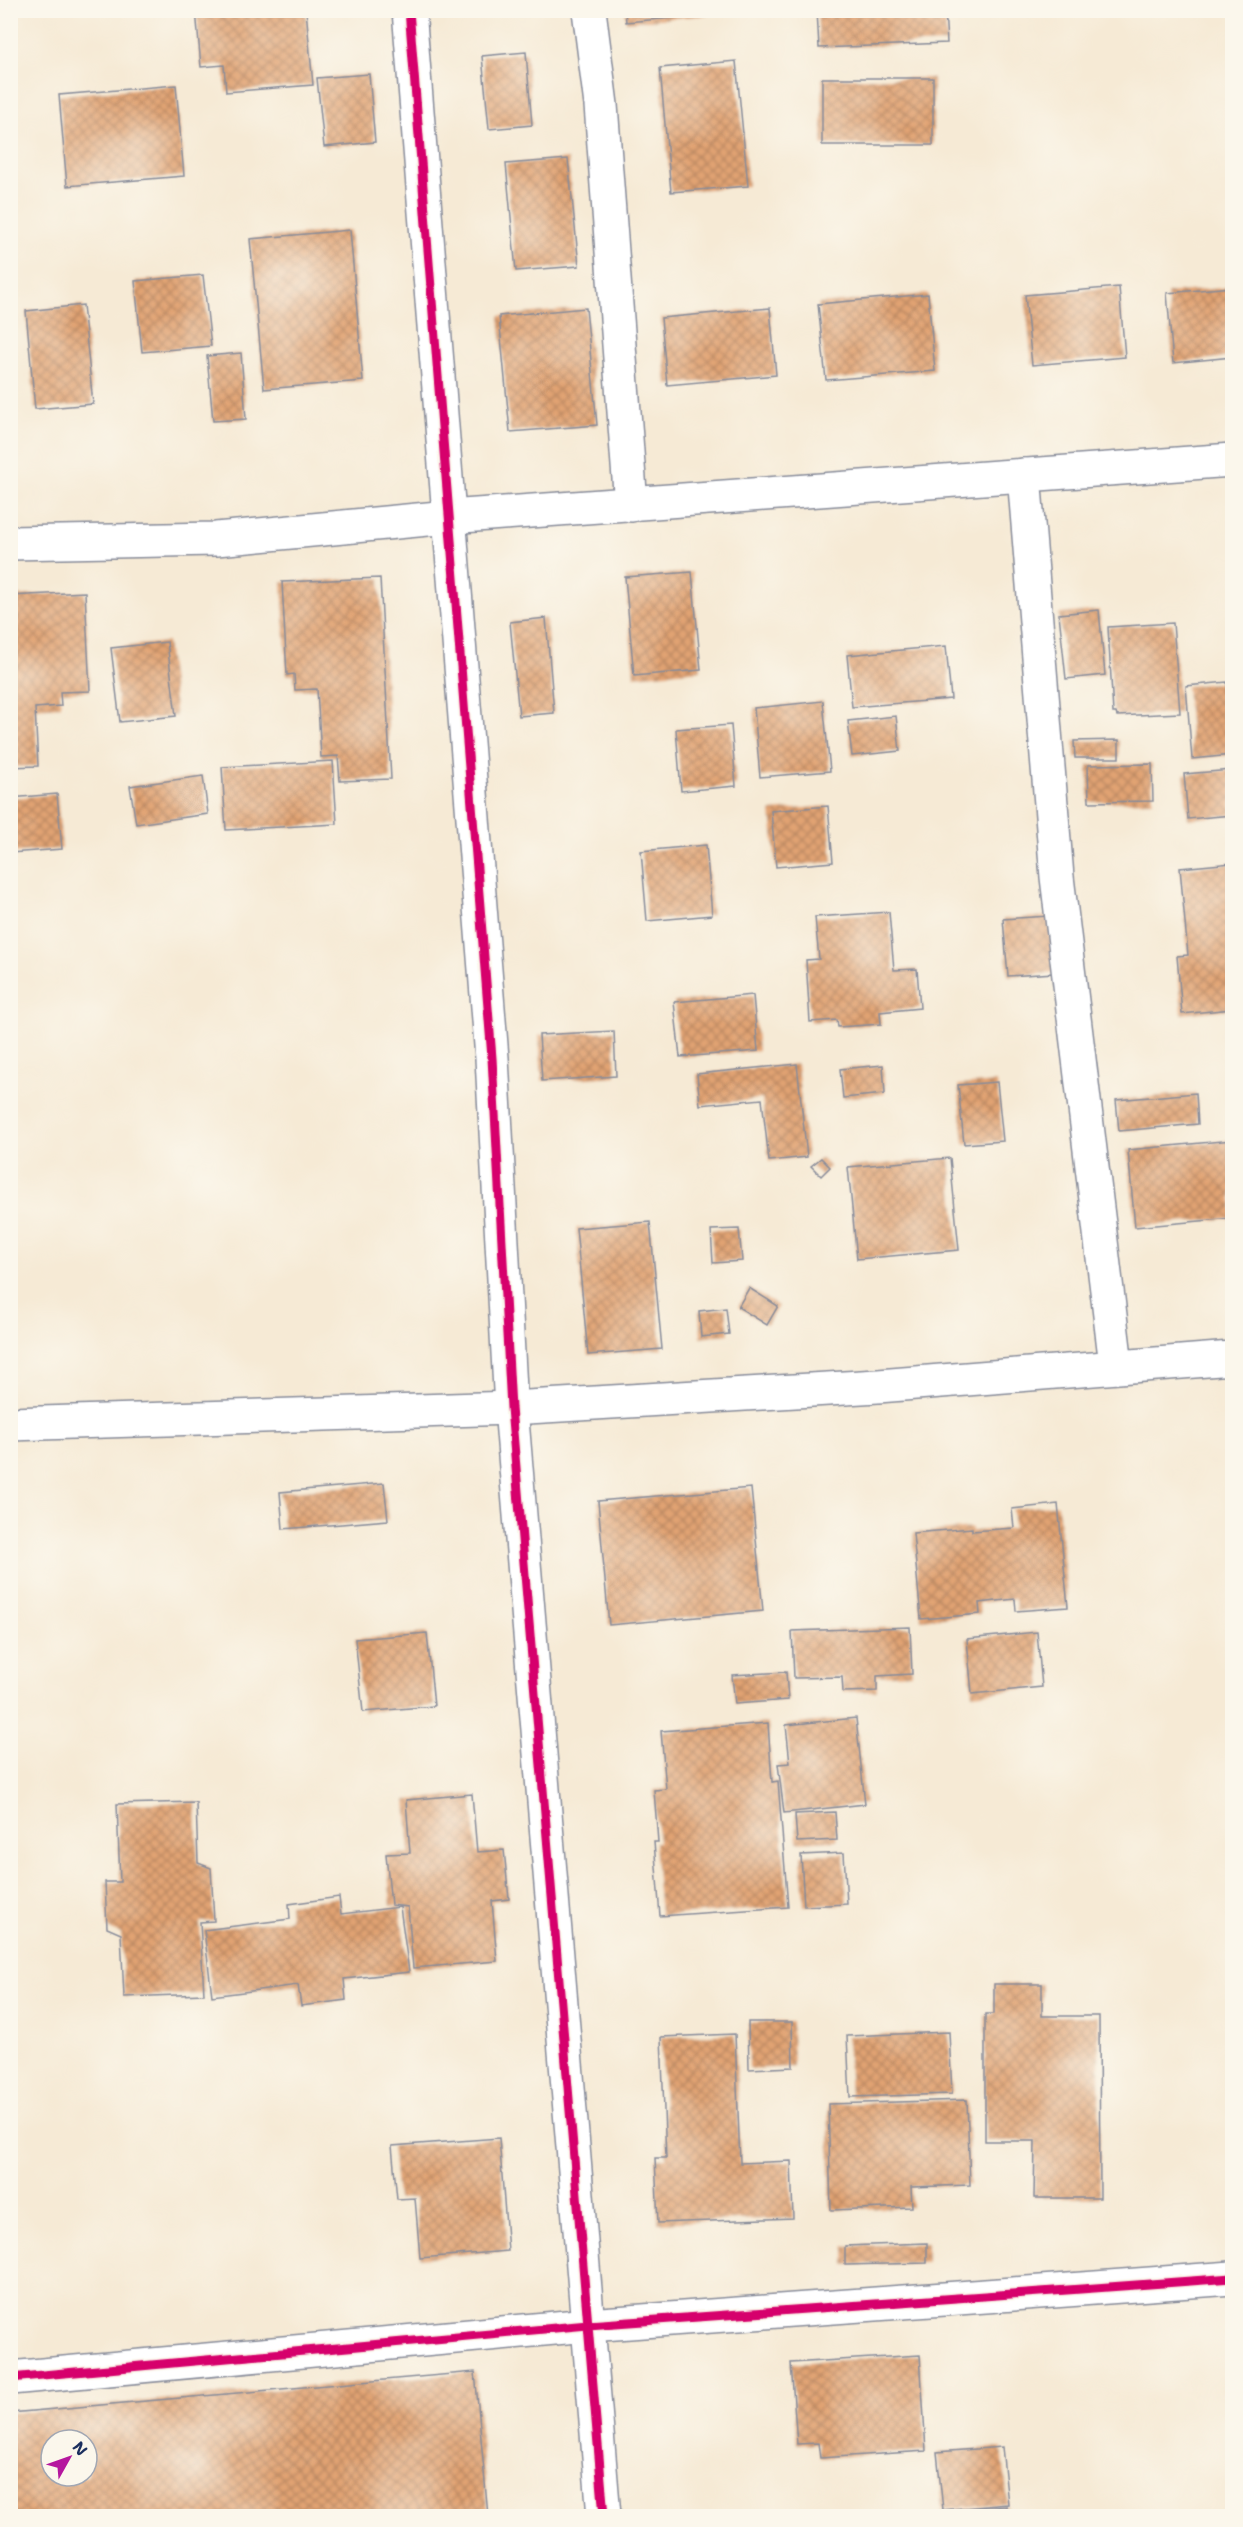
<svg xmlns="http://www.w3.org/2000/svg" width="1243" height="2527" viewBox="0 0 1243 2527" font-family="'Shantell Sans',sans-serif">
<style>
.building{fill:url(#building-cross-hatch);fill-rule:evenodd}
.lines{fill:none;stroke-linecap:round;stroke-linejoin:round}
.street-casing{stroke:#888c9a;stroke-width:36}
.street{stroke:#fff;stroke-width:33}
.cycleway-casing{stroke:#fbf7ec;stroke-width:13}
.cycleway{stroke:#d6006c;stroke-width:9}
</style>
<defs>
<pattern id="building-cross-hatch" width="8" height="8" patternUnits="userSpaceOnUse" patternTransform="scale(1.5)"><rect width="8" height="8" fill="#e1a372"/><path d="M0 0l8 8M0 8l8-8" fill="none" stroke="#b68561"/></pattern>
</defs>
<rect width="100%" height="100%" fill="#fbf7ec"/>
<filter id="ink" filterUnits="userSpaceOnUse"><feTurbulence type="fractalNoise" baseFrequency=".0167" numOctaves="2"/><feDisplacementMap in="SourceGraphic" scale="12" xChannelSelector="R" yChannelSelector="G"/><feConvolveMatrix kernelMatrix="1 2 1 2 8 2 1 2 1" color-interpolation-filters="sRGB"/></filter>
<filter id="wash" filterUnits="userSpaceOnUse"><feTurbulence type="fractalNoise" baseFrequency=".008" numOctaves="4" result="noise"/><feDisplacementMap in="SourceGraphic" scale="24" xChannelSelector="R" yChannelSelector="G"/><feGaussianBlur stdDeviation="1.35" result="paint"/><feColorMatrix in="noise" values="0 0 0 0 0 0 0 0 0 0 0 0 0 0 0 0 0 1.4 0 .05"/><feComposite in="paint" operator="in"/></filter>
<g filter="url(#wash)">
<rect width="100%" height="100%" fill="#f6ead5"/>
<g id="blocks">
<!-- building -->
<g class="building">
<path d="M196 10H306L313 85 226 92 224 65 201 67Z"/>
<path d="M625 10H706L707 15 626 22Z"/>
<path d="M817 10H945L947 43 819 48Z"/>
<path d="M526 52 532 125 489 129 482 56Z"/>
<path d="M736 61 748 186 671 192 660 68Z"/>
<path d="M369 74 375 142 324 147 317 78Z"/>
<rect x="822" y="78" width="111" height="67"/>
<path d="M176 85 184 176 67 186 59 95Z"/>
<path d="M568 159 579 266 516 271 506 164Z"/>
<path d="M350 230 363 381 264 389 250 239Z"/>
<path d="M203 275 211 346 142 352 135 281Z"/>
<path d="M1119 287 1125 357 1032 365 1025 295Z"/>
<path d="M1232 287V357L1173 363 1167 293Z"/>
<path d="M928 294 935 371 826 380 818 304Z"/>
<path d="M83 305 93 404 35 409 26 311Z"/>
<path d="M586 308 597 425 510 432 499 316Z"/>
<path d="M770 308 776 375 667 385 661 318Z"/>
<path d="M241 353 246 419 213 421 207 356Z"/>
<path d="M692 572 701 670 634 676 625 577Z"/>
<path d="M380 578 391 779 340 781 338 756 321 757 317 689 295 690 294 674 287 675 282 582Z"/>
<path d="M85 592 90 691 60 692 61 706 35 708 38 766 10 767V596Z"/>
<path d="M1099 610 1105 675 1066 679 1059 614Z"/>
<path d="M546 618 554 713 519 716 510 622Z"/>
<path d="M1173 623 1180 713 1117 716 1116 713H1113L1108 627Z"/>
<path d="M167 642 176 716 120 722 111 648Z"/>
<path d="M946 646 951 699 852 707 847 655Z"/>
<path d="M1227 682 1232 755 1192 759 1186 686Z"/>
<path d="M823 701 830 771 760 777 754 708Z"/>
<path d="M896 716 900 751 852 756 848 721Z"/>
<path d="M731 725 736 786 681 791 676 729Z"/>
<path d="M1119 740V758H1075L1074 741Z"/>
<path d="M333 761 337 824 226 830 222 767Z"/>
<path d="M1152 764 1153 801 1089 802 1088 765Z"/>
<path d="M1232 770V815L1188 819 1184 774Z"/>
<path d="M203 776 208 814 136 824 130 786Z"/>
<path d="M57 794 62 849 10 853V798Z"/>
<path d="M828 806 833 862 776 867 771 811Z"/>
<path d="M706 845 712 915 647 921 641 851Z"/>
<path d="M1232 863V1009L1182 1014 1177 956 1188 955 1180 868Z"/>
<path d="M889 912 894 970 917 969 920 1008 880 1012 881 1024 838 1027 837 1020 810 1022 806 960 819 959 815 917Z"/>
<path d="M1049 916 1054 973 1008 976 1003 919Z"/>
<path d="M753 995 758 1051 680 1057 674 1002Z"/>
<path d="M614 1031 616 1076 542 1081 539 1035Z"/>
<path d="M797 1064 807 1157 769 1161 762 1099 700 1105 697 1074Z"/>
<path d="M883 1065 885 1094 843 1098 840 1069Z"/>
<path d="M997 1082 1003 1141 964 1144 958 1085Z"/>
<path d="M1196 1093 1198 1124 1119 1131 1116 1100Z"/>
<path d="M1232 1140V1218L1135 1227 1128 1150Z"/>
<path d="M821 1158 830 1167 821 1176 811 1166Z"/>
<path d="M950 1158 959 1250 857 1259 848 1167Z"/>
<path d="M650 1222 662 1349 588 1355 576 1228Z"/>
<path d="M739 1229 742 1261 713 1263 711 1230Z"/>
<path d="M749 1288 778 1306 767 1325 738 1307Z"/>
<path d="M726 1308 729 1334 701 1337 699 1311Z"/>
<path d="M384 1483 388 1520 283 1529 280 1492Z"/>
<path d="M751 1488 763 1611 609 1625 598 1501Z"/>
<path d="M1058 1504 1068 1607 1016 1611 1015 1599 979 1603 980 1614 921 1619 913 1533 972 1528V1531L1014 1528 1012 1509Z"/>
<path d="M910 1627 912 1674 877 1676V1691L843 1692 842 1677 794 1678 792 1631Z"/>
<path d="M1037 1632 1042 1687 972 1694 967 1639Z"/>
<path d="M427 1633 434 1706 363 1712 355 1639Z"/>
<path d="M786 1672 788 1700 735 1704 732 1675Z"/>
<path d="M856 1718 865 1804 784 1813 778 1764 790 1763 786 1725Z"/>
<path d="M768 1723 772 1782 778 1781 788 1907 660 1916 654 1842H658L654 1790 666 1789 661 1731Z"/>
<path d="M472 1794 477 1852 504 1850 509 1899 492 1901 497 1961 413 1968 408 1907 391 1905 386 1854 410 1853 406 1800Z"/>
<path d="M196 1802 198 1863 211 1868 214 1921 200 1922 204 1994 124 1997 121 1934 107 1928 105 1882H120L117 1804Z"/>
<path d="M835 1812 837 1840 797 1842 795 1814Z"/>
<path d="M844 1853 847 1904 804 1906 801 1855Z"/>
<path d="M339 1897 341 1914 400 1907 409 1972 344 1979 346 2000 301 2006 298 1985 212 1996 204 1930 290 1919 289 1904Z"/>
<path d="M994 1984H1042V2016H1099L1100 2198H1034L1035 2141H985V2014H994Z"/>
<path d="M748 2022H792L793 2067 749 2069Z"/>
<path d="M949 2032 952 2094 850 2097 847 2036Z"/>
<path d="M735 2034 740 2163 791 2161 793 2218 658 2223 655 2158H666L661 2037Z"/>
<path d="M967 2100 970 2185 911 2187 912 2207 831 2210 828 2104Z"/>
<path d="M499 2138 508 2251 420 2258 415 2198 397 2199 392 2146Z"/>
<path d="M927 2243V2263L845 2265V2246Z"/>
<path d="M920 2355 926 2451 820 2458 818 2443 797 2444 791 2363Z"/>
<path d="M475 2372 488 2516H10V2413ZM51 2440H87V2476H51Z"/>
<path d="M1002 2447 1008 2504 943 2510 937 2452Z"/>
<path d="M1007 2506 1008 2516H941V2512Z"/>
</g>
</g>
</g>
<g filter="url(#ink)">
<use href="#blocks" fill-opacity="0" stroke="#888c9a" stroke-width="1.5"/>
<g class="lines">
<!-- street casing -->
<g class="street-casing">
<g id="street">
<path d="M409 10 492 1058 511 1408 604 2516"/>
<path d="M589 10 601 105 631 505"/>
<path d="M1024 475 1057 877 1116 1365"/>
<path d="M10 543 216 539 449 517 1232 460"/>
<path d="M10 1424 511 1408 878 1386 1232 1358"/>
<path d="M10 2378 588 2325 1232 2278"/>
</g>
</g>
<!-- street -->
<use href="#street" class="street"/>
<!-- cycleway casing -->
<g class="cycleway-casing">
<g id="cycleway">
<path d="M409 10 492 1058 511 1408 604 2516"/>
<path d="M10 2378 588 2325 1232 2278"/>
</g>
</g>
<!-- cycleway -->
<use href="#cycleway" class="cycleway"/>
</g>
</g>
<!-- margin -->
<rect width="1243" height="2527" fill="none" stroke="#fbf7ec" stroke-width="36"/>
<!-- north arrow -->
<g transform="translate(69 2458) rotate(50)"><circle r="28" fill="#fbf7ec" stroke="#a1a7b3" stroke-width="1.5"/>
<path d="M0-4.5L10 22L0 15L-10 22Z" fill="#b5179e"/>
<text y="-9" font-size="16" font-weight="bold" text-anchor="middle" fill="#1b2f5e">N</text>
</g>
</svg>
